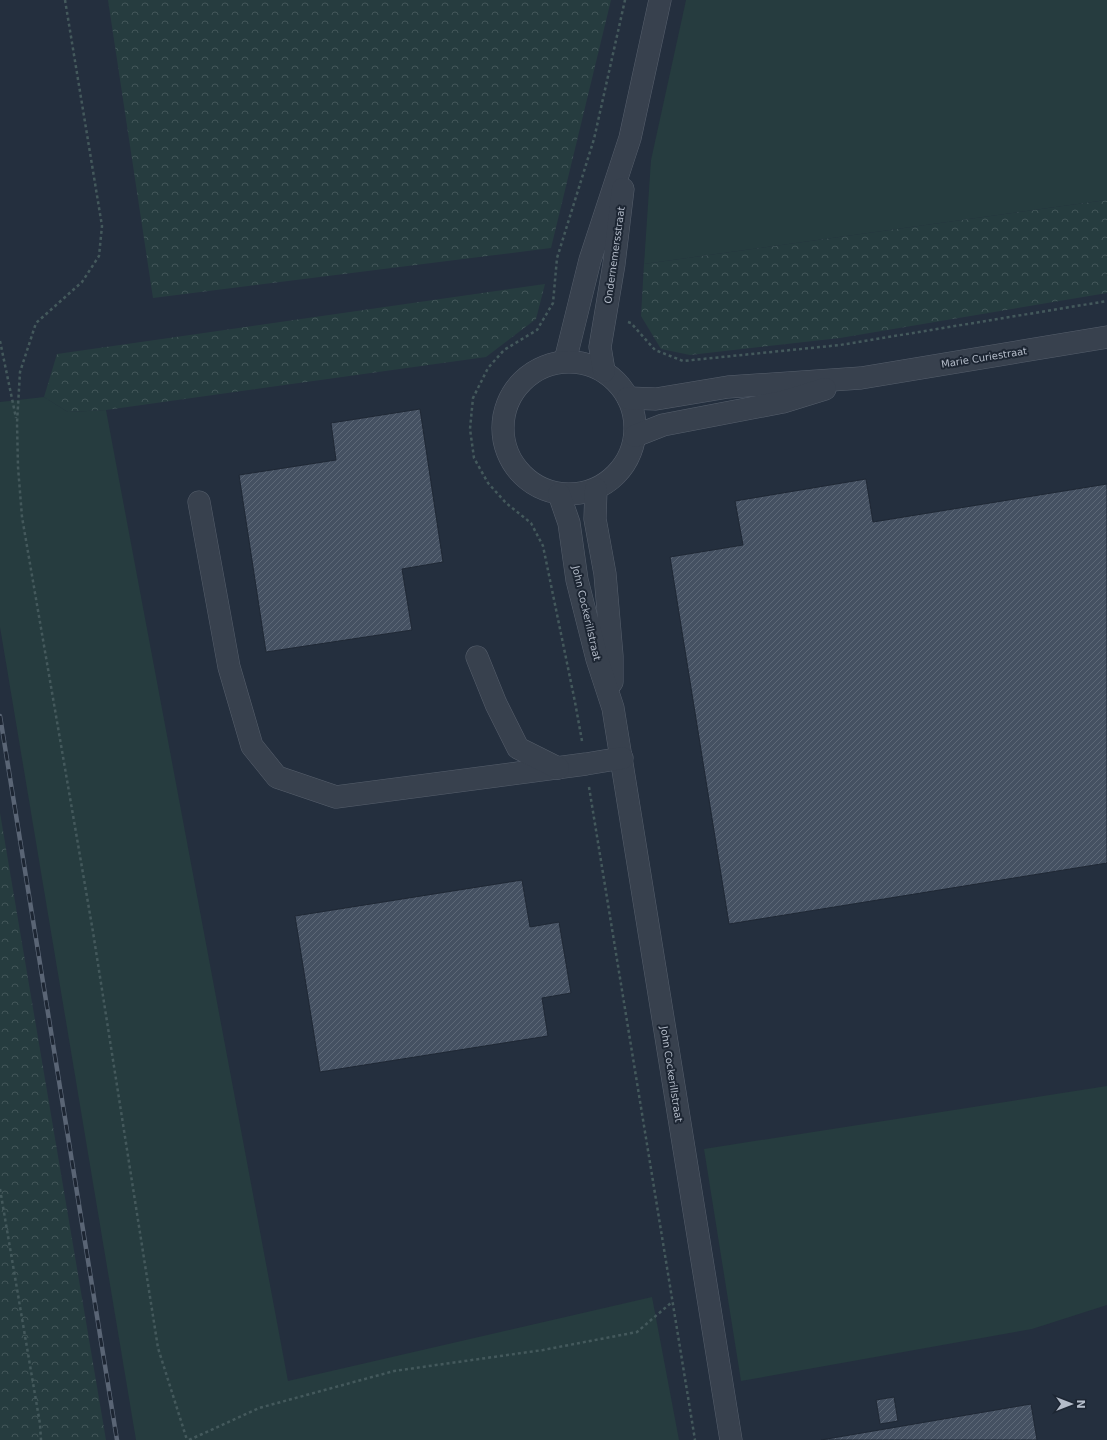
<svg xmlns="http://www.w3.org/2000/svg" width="1107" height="1440" viewBox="0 0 1107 1440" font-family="'DejaVu Sans',sans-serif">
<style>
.green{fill:#263c3f}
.forest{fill:url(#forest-crowns)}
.building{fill:url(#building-hatch);stroke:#1f2835}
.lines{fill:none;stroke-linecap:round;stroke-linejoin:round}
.minor-casing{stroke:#565f6c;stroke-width:23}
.path{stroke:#44595c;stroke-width:2.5;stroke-dasharray:3 3;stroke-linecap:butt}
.minor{stroke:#38414e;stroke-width:22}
.rail-casing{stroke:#5a6575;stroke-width:4.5}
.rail{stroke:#1d2633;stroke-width:3;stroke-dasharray:9;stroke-linecap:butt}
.labels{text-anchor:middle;stroke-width:4;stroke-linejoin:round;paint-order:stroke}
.street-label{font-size:10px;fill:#b4bcc9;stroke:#1d2633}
</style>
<defs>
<pattern id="forest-crowns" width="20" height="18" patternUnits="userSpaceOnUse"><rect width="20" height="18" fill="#263c3f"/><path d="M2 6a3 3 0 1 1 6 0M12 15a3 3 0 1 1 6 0" fill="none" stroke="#435659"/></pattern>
<pattern id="building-hatch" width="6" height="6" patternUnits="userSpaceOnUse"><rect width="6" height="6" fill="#455162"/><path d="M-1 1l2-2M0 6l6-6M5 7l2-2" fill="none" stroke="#5d6877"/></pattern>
</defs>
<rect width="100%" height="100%" fill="#242f3e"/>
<!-- green -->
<g class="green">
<path d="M686 0H1107V200L644 264 651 160Z"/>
<path d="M44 397 68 412 106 410 288 1381 652 1297 679 1440H136L0 627V402Z"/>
<path d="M1107 1086V1305L1032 1329 741 1381 704 1149Z"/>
</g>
<!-- forest -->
<g class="forest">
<path d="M108 0H611L551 248 153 298Z"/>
<path d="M1107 200V293L840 338 690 355 661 349 641 316 644 264Z"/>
<path d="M545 284 536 319 486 357 106 410 68 412 44 397 57 354Z"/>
<path d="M0 813 106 1440H0Z"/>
</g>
<!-- building -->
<g class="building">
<path d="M420 409 443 562 402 569 412 630 266 652 239 475 336 460 331 423Z"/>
<path d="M866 479 873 522 1107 484V863L729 924 670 557 743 545 735 501Z"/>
<path d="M522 880 530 927 559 922 571 993 542 998 548 1036 320 1072 295 916Z"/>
<path d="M894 1397 898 1421 880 1424 876 1400Z"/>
<path d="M1031 1404 1037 1440H821Z"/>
</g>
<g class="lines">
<!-- minor casing -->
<g class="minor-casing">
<g id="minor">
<path d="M565 361 590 260 630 138 660 0"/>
<circle cx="569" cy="428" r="66"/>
<path d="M604 371 600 347 614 264 623 189"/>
<path d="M628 398 656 399 728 387 861 378 1107 337"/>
<path d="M635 436 663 425 783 402 825 389"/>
<path d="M596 489 595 519 605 574 612 656V682"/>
<path d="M559 494 569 523 577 580 597 659 613 708 731 1440"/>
<path d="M199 502 229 667 252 746 277 777 336 797 586 764 622 758"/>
<path d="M477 657 496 704 518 748 558 768"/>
</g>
</g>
<!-- path -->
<g class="path">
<path d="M65 0 102 226 99 256 82 282 36 323 20 372 17 423 18 467 22 517 93 932 158 1348 187 1440"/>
<path d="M628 322 631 323 655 350 683 361 840 345 1107 301"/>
<path d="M0 341 16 418"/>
<path d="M582 741 575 702 543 546 531 523 506 503 488 483 474 458 470 429 473 398 488 368 504 350 537 330 553 303 557 258 594 139 625 0"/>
<path d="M589 787 695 1440"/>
<path d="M0 1189 40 1424 41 1440"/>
<path d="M189 1440 259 1408 394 1371 543 1350 637 1332 672 1302"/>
</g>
<!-- minor -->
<use href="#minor" class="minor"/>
<!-- rail casing -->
<g class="rail-casing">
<path id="rail" d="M0 716 117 1440"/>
</g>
<!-- rail -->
<use href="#rail" class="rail"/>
</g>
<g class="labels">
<!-- street labels -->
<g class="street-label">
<text transform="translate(614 255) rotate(-82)" y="4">Ondernemersstraat</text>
<text transform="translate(984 357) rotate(-9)" y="4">Marie Curiestraat</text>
<text transform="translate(587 613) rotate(77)" y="4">John Cockerillstraat</text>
<text transform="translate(672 1074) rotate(81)" y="4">John Cockerillstraat</text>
</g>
</g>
<!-- north arrow -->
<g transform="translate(1071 1404) rotate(90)" stroke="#1d2633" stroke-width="3" paint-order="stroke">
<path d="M0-3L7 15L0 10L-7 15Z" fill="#b4bcc9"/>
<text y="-6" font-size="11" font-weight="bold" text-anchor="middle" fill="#b4bcc9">N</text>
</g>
</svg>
